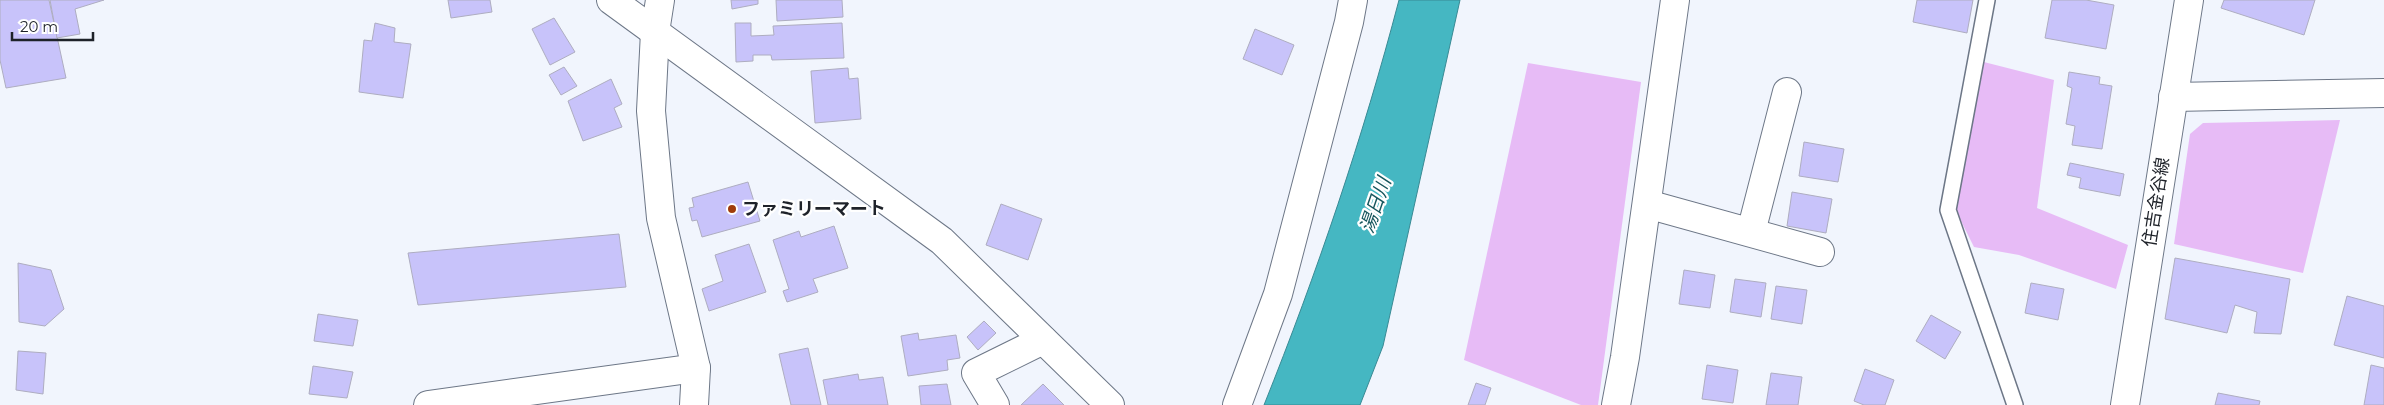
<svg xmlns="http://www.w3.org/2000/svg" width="2384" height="405" viewBox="0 0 2384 405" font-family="Montserrat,'Noto Sans JP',sans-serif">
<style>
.green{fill:#e7bbf6}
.water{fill:#45b7c2;stroke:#398a94}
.building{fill:#c8c3fa;stroke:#aeadc0}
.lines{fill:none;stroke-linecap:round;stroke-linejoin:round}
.service-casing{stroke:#6d7787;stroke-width:18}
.minor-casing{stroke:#6d7787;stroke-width:30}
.tertiary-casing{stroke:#6d7787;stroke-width:30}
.secondary-casing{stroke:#6d7787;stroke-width:30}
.service{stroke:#fff;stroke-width:15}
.minor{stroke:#fff;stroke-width:28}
.tertiary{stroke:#fff;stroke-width:28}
.secondary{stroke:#fff;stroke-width:28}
.poi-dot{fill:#a03c0a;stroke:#fff;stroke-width:2}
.labels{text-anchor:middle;stroke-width:4.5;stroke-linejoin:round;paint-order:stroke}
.street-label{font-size:18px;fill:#1e2229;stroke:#fff}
.poi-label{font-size:18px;font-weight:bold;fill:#1e2229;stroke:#fff;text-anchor:start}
.water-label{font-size:19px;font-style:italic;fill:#16565d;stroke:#fff}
</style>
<rect width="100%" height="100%" fill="#f1f5fd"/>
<!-- green -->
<g class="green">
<path d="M1976 60 2054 80 2037 208 2128 245 2116 289 2019 255 1974 247 1950 199Z"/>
<path d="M1528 63 1641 82 1598 405H1581L1464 360Z"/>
<path d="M2340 120 2303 273 2174 244 2190 134 2203 123Z"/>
</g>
<!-- water -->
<path class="water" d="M1399 0H1460L1383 346 1360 405H1264C1317 273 1363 137 1399 0Z"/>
<!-- building -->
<g class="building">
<path d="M0 0H49L66 78 6 88 0 60Z"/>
<path d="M50 0H104L75 9 80 34 57 38Z"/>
<path d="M448 0H490L492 12 451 18Z"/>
<path d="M731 0H758V4L732 9Z"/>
<path d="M776 0H842L843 17 777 21Z"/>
<path d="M1917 0H1973L1967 33 1913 22Z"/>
<path d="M2052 0H2086L2114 5 2106 49 2045 38Z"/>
<path d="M2224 0H2315L2304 35 2221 8Z"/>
<path d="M554 18 575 52 550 65 532 29Z"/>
<path d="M375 23 395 28 394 42 411 44 403 98 359 92 364 40 372 41Z"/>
<path d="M735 23H751V36L774 35 773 26 842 23 844 58 772 60 771 55H753V61L736 62Z"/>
<path d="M1255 29 1294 45 1282 75 1243 59Z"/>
<path d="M564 67 577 86 561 95 549 75Z"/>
<path d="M848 68 849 79 858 78 861 119 815 123 811 71Z"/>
<path d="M2069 72 2100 77 2099 84 2112 86 2102 149 2072 145 2075 126 2066 124 2072 88 2067 86Z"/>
<path d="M611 79 622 104 614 108 622 127 583 141 568 101Z"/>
<path d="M1804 142 1844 149 1838 182 1799 176Z"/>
<path d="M2070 163 2124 174 2120 196 2079 188 2081 178 2067 175Z"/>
<path d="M748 182 760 221 702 237 697 220 692 221 689 208 694 207 692 198Z"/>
<path d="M1792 192 1832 199 1826 233 1787 226Z"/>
<path d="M1001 204 1042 219 1028 260 986 245Z"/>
<path d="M834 226 848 268 813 279 818 292 787 302 783 291 789 289 773 240 799 231 801 237Z"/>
<path d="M619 234 626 287 418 305 408 253Z"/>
<path d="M749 244 766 292 709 311 702 289 723 281 715 255Z"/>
<path d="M2175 258 2290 279 2281 334 2254 333 2257 312 2235 305 2227 333 2165 319Z"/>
<path d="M18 263 51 270 64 309 45 326 19 322Z"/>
<path d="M1684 270 1715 275 1710 308 1679 304Z"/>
<path d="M1735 279 1766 283 1761 317 1730 312Z"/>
<path d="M2031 283 2064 289 2058 320 2025 313Z"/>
<path d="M1776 286 1807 290 1802 324 1771 319Z"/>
<path d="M2347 296 2384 306V358L2334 345Z"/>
<path d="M318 314 358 320 353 346 314 341Z"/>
<path d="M1931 315 1961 332 1945 359 1916 341Z"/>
<path d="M984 321 996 333 978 350 967 337Z"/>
<path d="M918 333 919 340 956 335 960 358 947 360 948 370 908 376 901 336Z"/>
<path d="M808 348 821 405H791L779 354Z"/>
<path d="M18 351 46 353 43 394 16 390Z"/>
<path d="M1707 365 1738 370 1733 403 1702 399Z"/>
<path d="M2371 365 2384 368V405H2364Z"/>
<path d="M313 366 353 372 347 398 309 394Z"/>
<path d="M1865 369 1894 380 1885 405H1864L1854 401Z"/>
<path d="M1771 373 1802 377 1798 405H1766Z"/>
<path d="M858 374 859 380 883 377 888 405H828L823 380Z"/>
<path d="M1476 383 1491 388 1485 405H1468Z"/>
<path d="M947 384 951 405H921L919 386Z"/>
<path d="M1043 384 1064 405H1021Z"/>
<path d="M2218 393 2260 401 2259 405H2215Z"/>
</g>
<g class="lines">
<!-- service casing -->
<g class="service-casing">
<path id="service" d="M1987 0 1948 210 2015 405"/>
</g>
<!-- minor casing -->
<g class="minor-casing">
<g id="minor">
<path d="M1647 204 1820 252"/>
<path d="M1751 232 1787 92"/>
<path d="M428 405 696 368"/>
<path d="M995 405 976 373 1043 340"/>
<path d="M1237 405 1278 294 1349 22 1353 0"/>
</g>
</g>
<!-- tertiary casing -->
<g class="tertiary-casing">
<g id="tertiary">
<path d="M611 0 942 241 1110 405"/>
<path d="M660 0 655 32 651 111 661 218 696 368 694 405"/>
<path d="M2173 97 2384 93"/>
<path d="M1616 405 1625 357 1675 0"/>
</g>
</g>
<!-- secondary casing -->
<g class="secondary-casing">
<path id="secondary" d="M2125 405 2189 0"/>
</g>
<!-- service -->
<use href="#service" class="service"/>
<!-- minor -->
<use href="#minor" class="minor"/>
<!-- tertiary -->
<use href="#tertiary" class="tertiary"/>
<!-- secondary -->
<use href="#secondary" class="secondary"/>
</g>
<!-- markers -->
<circle class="poi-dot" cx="732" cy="209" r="5"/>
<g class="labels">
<!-- street labels -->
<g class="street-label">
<text transform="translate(2156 202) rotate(-81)" y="6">住吉金谷線</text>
</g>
<!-- poi labels -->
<g class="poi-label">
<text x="742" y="215">ファミリーマート</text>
</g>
<!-- water labels -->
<g class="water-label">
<text transform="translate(1375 205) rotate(-71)" y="7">湯日川</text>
</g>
</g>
<!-- scale -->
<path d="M12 32v8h81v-8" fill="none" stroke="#1e2229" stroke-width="2.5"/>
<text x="20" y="32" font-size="15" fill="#1e2229" stroke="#ffffff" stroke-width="4" paint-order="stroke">20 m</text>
</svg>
